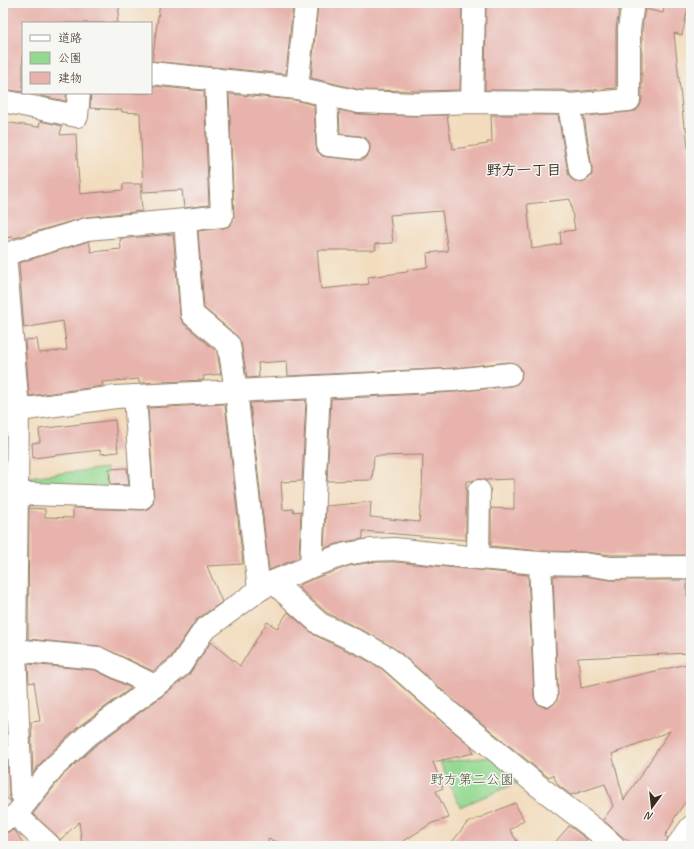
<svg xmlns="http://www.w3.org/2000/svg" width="694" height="849" viewBox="0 0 694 849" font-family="Caveat,'Klee One',sans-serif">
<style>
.green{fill:#94d891;stroke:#688158}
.building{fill:#e7b3ac;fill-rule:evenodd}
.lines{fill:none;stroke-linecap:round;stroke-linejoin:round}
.street-casing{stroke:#96836e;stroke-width:24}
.street{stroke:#fff;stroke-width:22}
.labels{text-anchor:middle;stroke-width:3;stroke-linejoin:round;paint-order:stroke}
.park-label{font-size:14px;fill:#51563b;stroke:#f6f6f2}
.neighbourhood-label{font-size:15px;font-weight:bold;fill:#3b2a1e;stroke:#f6f6f2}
</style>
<rect width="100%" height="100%" fill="#f6f6f2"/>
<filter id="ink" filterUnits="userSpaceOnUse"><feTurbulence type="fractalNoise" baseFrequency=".025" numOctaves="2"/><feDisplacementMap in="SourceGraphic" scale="8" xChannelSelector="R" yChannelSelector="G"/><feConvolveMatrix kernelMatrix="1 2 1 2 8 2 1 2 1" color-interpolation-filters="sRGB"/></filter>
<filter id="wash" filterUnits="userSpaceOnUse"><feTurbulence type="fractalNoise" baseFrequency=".012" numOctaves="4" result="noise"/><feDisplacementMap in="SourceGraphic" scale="16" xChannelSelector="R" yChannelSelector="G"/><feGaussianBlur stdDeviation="0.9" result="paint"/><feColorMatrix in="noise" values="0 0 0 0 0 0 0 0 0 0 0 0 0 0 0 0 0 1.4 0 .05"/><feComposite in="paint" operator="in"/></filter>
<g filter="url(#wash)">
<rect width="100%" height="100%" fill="#f2dcbd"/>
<!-- green -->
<g class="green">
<path d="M106 468 108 493 20 491V478Z"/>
<path d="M491 757 519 782 460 807 440 762Z"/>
</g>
<g id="blocks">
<!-- building -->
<g class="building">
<path d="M3 3H120L117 23H23V92L3 89Z"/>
<path d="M160 3H293L286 74 152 61Z"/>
<path d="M318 3H462L460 90 417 91 361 90 311 78Z"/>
<path d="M486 3H620L616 29V88L571 92 563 90H485Z"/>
<path d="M665 3H689L682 35 674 33 684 127H686L690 169H691V237H690L691 268 689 269 691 305V555H612L585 552 541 551 491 546V508L514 509V479L485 480 479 479 472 481H466V540L363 531V539L344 542 324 548 326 506 371 502 370 517 419 522 422 496 423 455 374 456 372 480 327 481 331 399 455 392 511 386 517 384 521 379 522 372 520 367 515 363 509 362 453 368 288 376 287 361 258 363 259 377 247 378 241 343 237 336 204 308 198 231 224 228 229 226 233 221 234 215 229 94 295 100 314 105 316 145 317 151 322 156 327 157 357 160H363L368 156 370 150V143L366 138 360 136 340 134 339 110 359 114 417 116 447 115 451 142H452L453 149 488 144 487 142H492L491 115H558L568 172 570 178 575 182H582L588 179 592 175V168L584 116 630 112 636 111 640 106 642 100V30L645 9 663 13ZM570 199 575 230 560 232 561 244 532 249 527 204ZM442 211 448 251 427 253 428 267 407 270V272L368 277 369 284 321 289 317 250H376L375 244 393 243 390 215Z"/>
<path d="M151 86 204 91 209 205 184 208 182 190 143 192 140 113 122 112V110L90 108 91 93H151Z"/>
<path d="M41 93H66V101L41 96Z"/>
<path d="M40 121 62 126 60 135 76 134 77 157 80 194 123 190V184H140L142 211 86 217 14 238V237L3 238V122L39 127Z"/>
<path d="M173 234 180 315 181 319 184 324 217 352 221 374 203 376 204 380 139 383V379L102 382 103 386 29 396 25 340 37 339 39 353 67 350 63 321 24 328 19 263 89 241 91 252 121 249 120 239Z"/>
<path d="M306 400 302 481 281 482 283 510 293 509 294 512 301 511 299 558 269 570 250 403Z"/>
<path d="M225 404 243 564 207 566 222 602 196 620 171 657 153 671 99 646 28 639 29 508 45 509V517L73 518V508L142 510 148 509 153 504 154 497 148 408Z"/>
<path d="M115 420 118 452 101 454 100 450 33 458 32 443 40 442 39 429Z"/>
<path d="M127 468 129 485 110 484 109 469Z"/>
<path d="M372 562H394L477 570 528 575 534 696 536 702 541 706 546 707 553 705 557 700 558 694 553 576H584L611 580H687V596H691V653L578 658 581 688 691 663V794L673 820 674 821 665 836 668 838 665 846H636L624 838 603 820 613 806 605 784 571 795 558 785 553 775 548 777 544 774 458 704 397 650 374 636 327 613 298 587 301 584 321 576 349 566ZM670 731 624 800 612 754Z"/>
<path d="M288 612 314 635 363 658 382 669 442 722 471 746 474 753 433 762 443 788 436 791 449 818 432 823 396 846H380L367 843 366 845 329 840 327 846H291L268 839V846H82L79 822 60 840 58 837 33 814 62 776 95 746 162 696 188 676 211 642 240 666 267 622 277 628Z"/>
<path d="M28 664 95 670 131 688 78 727 44 759 33 774 31 722 40 721 34 682 29 683Z"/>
<path d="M3 725H6L9 794 11 801V802L3 794Z"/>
<path d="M515 803 524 820 510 830 520 846H449L467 823Z"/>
<path d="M569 826 587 839 581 846H552Z"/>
<path d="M14 830 16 832 25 846H3V833L8 832Z"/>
</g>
</g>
</g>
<g filter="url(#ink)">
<use href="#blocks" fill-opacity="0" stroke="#96836e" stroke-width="1"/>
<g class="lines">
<!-- street casing -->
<g class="street-casing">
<g id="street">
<path d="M151 73 297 88 359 102 417 104 472 102 563 103 569 105 629 100V29L633 3"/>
<path d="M297 88 306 3"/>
<path d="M326 94 328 145 358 148"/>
<path d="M3 101 77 116 79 93"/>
<path d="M472 102 474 3"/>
<path d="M569 105 580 170"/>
<path d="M185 220 192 314 229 345 236 391 259 590"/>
<path d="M5 254 18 410 15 650 21 793 27 801"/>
<path d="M3 255 87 229 185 220 222 216 216 79"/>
<path d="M4 412 116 397 454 380 510 374"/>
<path d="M3 493 142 498 135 396"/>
<path d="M478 558 479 491"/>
<path d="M540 563 546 695"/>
<path d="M311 566 319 387"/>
<path d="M273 582 320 624 369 647 389 659 450 713 536 784 602 835 614 846"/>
<path d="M3 649 98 658 155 686"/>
<path d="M16 815 50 846"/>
<path d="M3 821 16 815 53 768 87 736 155 686 180 666 204 630 259 590 273 582 317 564 346 554 371 550 394 549 478 558 540 563 585 564 611 568 691 567"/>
<path d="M677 846 691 827"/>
</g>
</g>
<!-- street -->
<use href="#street" class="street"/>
</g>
</g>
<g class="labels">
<!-- park labels -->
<g class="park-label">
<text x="472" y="784">野方第二公園</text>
</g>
<!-- neighbourhood labels -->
<g class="neighbourhood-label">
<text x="524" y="175">野方一丁目</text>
</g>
</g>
<!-- margin -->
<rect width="694" height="849" fill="none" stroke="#f6f6f2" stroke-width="16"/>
<!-- legend -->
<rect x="22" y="22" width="130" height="72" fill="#f6f6f2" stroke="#aba49d"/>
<rect x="30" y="35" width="20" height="6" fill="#ffffff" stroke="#aba49d"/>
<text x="58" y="42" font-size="12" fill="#3b2a1e">道路</text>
<rect x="30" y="52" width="20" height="12" fill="#94d891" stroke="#aba49d"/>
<text x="58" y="62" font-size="12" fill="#3b2a1e">公園</text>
<rect x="30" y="72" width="20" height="12" fill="#e7b3ac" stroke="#aba49d"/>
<text x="58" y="82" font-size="12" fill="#3b2a1e">建物</text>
<!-- north arrow -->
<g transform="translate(652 807) rotate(195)" stroke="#f6f6f2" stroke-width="3" paint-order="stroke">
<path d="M0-3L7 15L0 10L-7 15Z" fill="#3b2a1e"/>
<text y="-6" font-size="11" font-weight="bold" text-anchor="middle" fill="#3b2a1e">N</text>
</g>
</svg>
